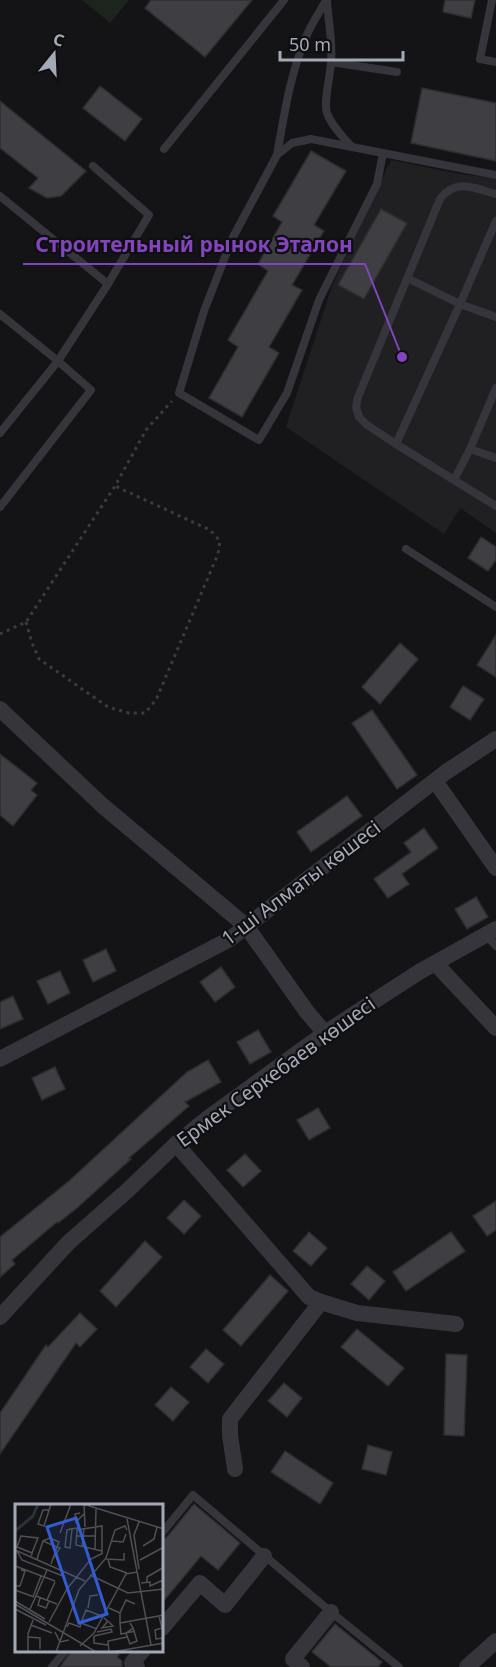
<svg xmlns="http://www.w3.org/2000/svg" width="496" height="1667" viewBox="0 0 496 1667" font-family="'Noto Sans',sans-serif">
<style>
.built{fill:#202023}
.green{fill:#1c241d}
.building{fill:#3e3e43;stroke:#2e2e32;stroke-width:1.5}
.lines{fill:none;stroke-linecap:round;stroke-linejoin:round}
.path{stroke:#3a3c42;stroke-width:3;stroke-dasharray:3 4.5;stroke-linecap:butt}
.service{stroke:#35353b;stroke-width:8}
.minor{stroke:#35353b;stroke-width:16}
.labels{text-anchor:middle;stroke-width:4.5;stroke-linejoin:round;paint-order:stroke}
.street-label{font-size:20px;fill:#a4a9b7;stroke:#0f0f11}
.inset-river{fill:none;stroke:#29323b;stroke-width:3}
.inset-road{fill:none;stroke:#4e5056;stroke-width:1.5}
.view{fill:#315cd3;fill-opacity:0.15;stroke:#315cd3;stroke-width:3}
.inset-edge{fill:none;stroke:#a4a9b7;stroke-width:3}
.leader{fill:none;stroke:#8345bd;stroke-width:2}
.callout-dot{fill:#8345bd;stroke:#0f0f11;stroke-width:2}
.callout-label{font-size:21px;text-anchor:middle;font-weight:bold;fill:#8345bd;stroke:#0f0f11;stroke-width:4.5;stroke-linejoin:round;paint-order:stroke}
</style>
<rect width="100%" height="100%" fill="#141416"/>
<!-- built -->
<path class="built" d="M391 160 455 173 496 179V533L460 508 444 534 286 427 332 286Z"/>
<!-- green -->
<path class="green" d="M82 0H129L110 23Z"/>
<!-- building -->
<g class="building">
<path d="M151 0H252L205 57 145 8Z"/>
<path d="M445 0H475L471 18 443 12Z"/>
<path d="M100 86 142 119 125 141 83 108Z"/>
<path d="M422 88 496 103V161L411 143Z"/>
<path d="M0 101 86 171 61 196 47 198 29 188 38 178 0 148Z"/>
<path d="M311 151 346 171 314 225 324 231 292 285 302 290 269 347 279 353 242 417 209 398 238 347 228 340 268 271 258 264 282 222 273 216Z"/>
<path d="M381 209 407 223 364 299 338 285Z"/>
<path d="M481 537 496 547V560L488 571 468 558Z"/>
<path d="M496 635V677L477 665Z"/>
<path d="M400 643 418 659 380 704 362 687Z"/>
<path d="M463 686 484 699 470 720 450 707Z"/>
<path d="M372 710 417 775 397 789 352 723Z"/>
<path d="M0 754 37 783 31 790 37 795 13 826 0 815Z"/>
<path d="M347 796 362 816 311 852 297 832Z"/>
<path d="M424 828 438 848 402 874 409 884 388 898 374 879 411 852 404 843Z"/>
<path d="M476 897 488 917 467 929 455 909Z"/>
<path d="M106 949 116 971 93 982 83 960Z"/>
<path d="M221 967 235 987 215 1002 200 982Z"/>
<path d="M60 971 70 993 48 1004 37 981Z"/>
<path d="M13 996 23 1019 0 1029V1002Z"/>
<path d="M258 1030 271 1052 250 1064 237 1042Z"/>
<path d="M208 1060 221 1082 185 1102 189 1106 129 1158 131 1159 77 1208 58 1223 57 1222 12 1260 15 1264 0 1277V1237L69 1181 187 1072Z"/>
<path d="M55 1067 65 1089 42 1100 32 1078Z"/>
<path d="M318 1108 330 1128 309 1140 297 1120Z"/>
<path d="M245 1154 261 1171 243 1187 227 1170Z"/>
<path d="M184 1200 201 1216 184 1234 167 1218Z"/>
<path d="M496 1201V1230L487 1236 473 1216Z"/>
<path d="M309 1232 327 1248 311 1266 293 1251Z"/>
<path d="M451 1232 465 1251 406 1291 393 1272Z"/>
<path d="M145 1241 162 1257 116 1307 100 1291Z"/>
<path d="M367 1266 385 1281 369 1300 351 1284Z"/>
<path d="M270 1275 288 1291 241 1346 223 1330Z"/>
<path d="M80 1313 97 1329 80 1347 76 1343 0 1454V1413L46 1345 48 1347Z"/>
<path d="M357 1329 404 1368 388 1386 341 1347Z"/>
<path d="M206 1349 224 1364 208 1383 190 1367Z"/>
<path d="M446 1354 467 1355 464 1436 444 1435Z"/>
<path d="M284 1383 302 1398 287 1417 268 1401Z"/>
<path d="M171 1387 189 1402 173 1421 155 1405Z"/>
<path d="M368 1445 392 1452 386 1475 362 1469Z"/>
<path d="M285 1451 333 1483 320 1504 271 1472Z"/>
<path d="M194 1504 240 1543 218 1570 201 1556 162 1603V1539L167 1537Z"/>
<path d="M335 1624 382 1662 378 1667H331L312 1652Z"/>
<path d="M72 1650H123L117 1657 122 1661V1667H60Z"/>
</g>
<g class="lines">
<!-- path -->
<g class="path">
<path d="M26 622 32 643 39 659 108 707 129 713H145L156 700 218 554 220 541 210 530 115 486"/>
<path d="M0 634 26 622 115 486 146 430 172 401"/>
</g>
<!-- service -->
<g class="service">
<path d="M327 0C328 21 333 41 331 61 331 74 323 102 327 113 331 125 343 137 352 147"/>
<path d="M492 0 480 59 496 62"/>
<path d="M331 62 397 72"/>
<path d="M164 149 284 0"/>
<path d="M383 153 377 184 319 300 287 393 259 440 179 393 204 311 232 239 277 155 292 143 311 139 496 175"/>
<path d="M277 155C284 116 290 74 306 37 311 24 320 12 326 0"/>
<path d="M93 166 149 215 108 284"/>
<path d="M496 194C474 188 456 178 440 199L358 397 356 407 359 417 367 425 396 444 496 506"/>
<path d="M0 196 108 284 58 361 0 314"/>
<path d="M407 278 460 304 496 317"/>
<path d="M0 433 58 361 91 390 0 507"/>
<path d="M396 444 460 304 496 221"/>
<path d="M470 449 496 458"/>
<path d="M454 480 470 449 496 388"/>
<path d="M406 549 496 607"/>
<path d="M486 935 496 946"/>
<path d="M162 1533 193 1495 331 1612 399 1667"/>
<path d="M52 1667 66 1650"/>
</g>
<!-- minor -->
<g class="minor">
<path d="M0 709 103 806 246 926 307 1012 325 1033"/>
<path d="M435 781 496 868"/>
<path d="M435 963 496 1028"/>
<path d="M0 1059 230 939 446 772 496 739"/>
<path d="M176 1144 309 1297 321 1302"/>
<path d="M0 1317 68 1243 128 1190 176 1144 208 1118 325 1033 419 972 496 929"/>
<path d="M235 1469 230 1435V1419L321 1302 357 1313 456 1324"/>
<path d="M162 1628 200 1583 225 1605 264 1556"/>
<path d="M137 1667 132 1663 143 1650"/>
<path d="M302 1667 293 1659 331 1612"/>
<path d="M467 1667 496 1641"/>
</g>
</g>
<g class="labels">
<!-- street labels -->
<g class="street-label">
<text transform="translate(301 883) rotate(-37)" y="7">1-ші Алматы көшесі</text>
<text transform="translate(276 1072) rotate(-36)" y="7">Ермек Серкебаев көшесі</text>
</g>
</g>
<!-- overview -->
<g transform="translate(15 1504)">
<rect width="148" height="148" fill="#141416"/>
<path class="inset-river" d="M0 27 18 12 23 0"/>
<path class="inset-road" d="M68 0 149 25M69 0 70 23M34 6H28L23 20 29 22 36 0M65 9 60 10 61 18 70 9M112 15 136 141M57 25 55 44 50 43 52 26H53L55 25 63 24M45 29 56 0M61 32H80M28 37 35 34 44 38 42 43M97 37 108 38 111 30M128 42 139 35 142 23M67 43 69 25M80 45 81 5M0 46 70 77M2 47 7 56 48 72M87 47 61 41 62 26 87 22V50M16 52 17 50V49L23 34 6 32 2 43 17 49M0 55V62L40 77M22 55 28 37 42 43M91 55 109 56V49M93 55 95 63 112 69M125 56 149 43M36 60 42 43 45 44 37 56M124 65 119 31 124 18M75 71 113 89 149 85M132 78V73L149 63M126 79 135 78V82L146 77 149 80M0 82H5L10 67 6 66M0 86 19 93M21 92 32 66M18 93 26 72M25 94 23 101 31 104 34 97M32 96 40 78M0 97 30 115M0 100 81 148M73 104 75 92 83 91M94 104 105 109V119L149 111M0 105 31 121M15 105 21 92 42 100M105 109 111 96 120 100M144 112 147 124 140 126 141 135 149 134M89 114 95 119 98 122 87 124 93 117M34 118 52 85 76 55 88 49M105 119 106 130 111 129 115 140 122 137 118 124M115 119 118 124 111 129 120 127M16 121 37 129M52 123 54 119 65 123 66 119M82 125 66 119 71 106 89 113M40 128 45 138 54 136M79 132 97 128 96 125 82 128M79 132V139L93 141M13 133 25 134V145M65 142 79 129 111 70 122 68 123 72M13 148V130L18 116M41 148 64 86 91 54 100 26 110 22 112 26M94 148 93 137 112 133M97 148 149 139"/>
<path class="view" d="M61 14 92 110 64 119 32 23Z"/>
<rect width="148" height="148" class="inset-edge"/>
</g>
<!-- callouts -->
<path class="leader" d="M402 357L365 264H23"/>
<circle class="callout-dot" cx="402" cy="357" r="6"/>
<g class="callout-label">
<text x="194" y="252">Строительный рынок Эталон</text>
</g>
<!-- north arrow -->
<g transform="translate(54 54) rotate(18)" stroke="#0f0f11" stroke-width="4.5" paint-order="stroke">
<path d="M0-4.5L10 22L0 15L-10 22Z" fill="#a4a9b7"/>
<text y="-9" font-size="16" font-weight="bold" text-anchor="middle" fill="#a4a9b7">С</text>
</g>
<!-- scale -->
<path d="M280 51v9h123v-9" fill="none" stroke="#a4a9b7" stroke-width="3"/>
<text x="289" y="51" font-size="18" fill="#a4a9b7" stroke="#0f0f11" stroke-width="4.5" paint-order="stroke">50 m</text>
</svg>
